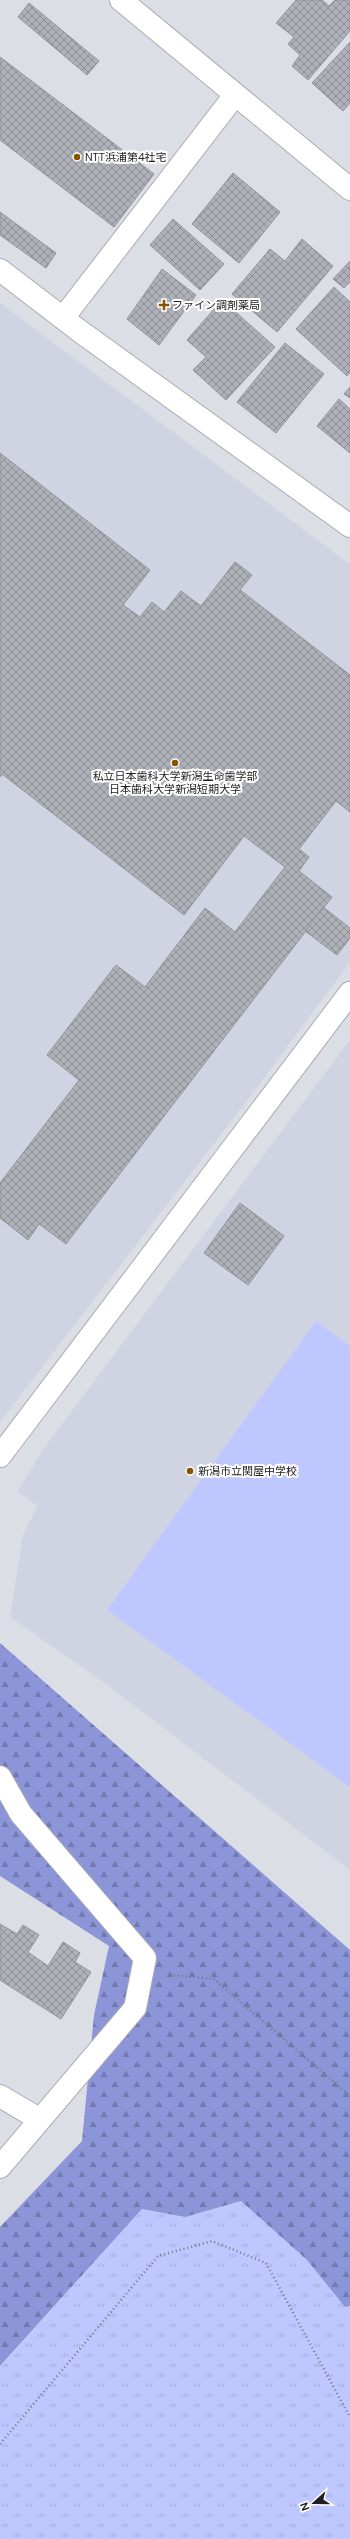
<svg xmlns="http://www.w3.org/2000/svg" width="350" height="2539" viewBox="0 0 350 2539" font-family="'DM Sans','Noto Sans JP',sans-serif">
<style>
.built{fill:#d0d3e2}
.grass{fill:url(#grass-tufts)}
.forest{fill:url(#forest-firs)}
.garden{fill:#bec8ff}
.building{fill:url(#building-cross-hatch);stroke:#92949b}
.lines{fill:none;stroke-linecap:round;stroke-linejoin:round}
.street-casing{stroke:#aaabb3;stroke-width:24}
.secondary-casing{stroke:#aaabb3;stroke-width:24}
.path{stroke:#77787d;stroke-width:2.5;stroke-dasharray:1 3;stroke-linecap:butt}
.street{stroke:#fff;stroke-width:22}
.secondary{stroke:#fff;stroke-width:22}
.poi-dot{fill:#895302;stroke:#fff;stroke-width:1.5}
.labels{text-anchor:middle;stroke-width:4;stroke-linejoin:round;paint-order:stroke}
.poi-label{font-size:11px;fill:#202023;stroke:#fff;text-anchor:start}
</style>
<defs>
<pattern id="grass-tufts" width="24" height="20" patternUnits="userSpaceOnUse"><rect width="24" height="20" fill="#bec8ff"/><path d="M3 7l-1-3M5 7V3M7 7l1-3M15 17l-1-3M17 17v-4M19 17l1-3" fill="none" stroke="#a3acda"/></pattern>
<pattern id="forest-firs" width="22" height="20" patternUnits="userSpaceOnUse"><rect width="22" height="20" fill="#8b95d8"/><path d="M5 1l3.5 6h-7zM16 11l3.5 6h-7z" fill="#7179af"/></pattern>
<pattern id="building-cross-hatch" width="8" height="8" patternUnits="userSpaceOnUse"><rect width="8" height="8" fill="#afb1b8"/><path d="M0 0l8 8M0 8l8-8" fill="none" stroke="#8e9095"/></pattern>
</defs>
<rect width="100%" height="100%" fill="#dcdee6"/>
<!-- built -->
<g class="built">
<path d="M0 303 350 564V962L259 1085 0 1422Z"/>
<path d="M350 1040V1870L102 1681 10 1617 23 1535 37 1506 18 1491 42 1451Z"/>
</g>
<!-- grass -->
<path class="grass" d="M241 2201 307 2260 345 2307 350 2306V2539H0V2367L142 2209 185 2217Z"/>
<!-- forest -->
<path class="forest" d="M0 1643 350 1950V2306L345 2307 307 2260 241 2201 185 2217 142 2209 0 2366V2227L82 2141 94 2015 109 1946 0 1876Z"/>
<!-- garden -->
<path class="garden" d="M316 1321 350 1346V1787L107 1610Z"/>
<!-- building -->
<g class="building">
<path d="M296 0H322L329 6 335 0H350V31L308 80 292 66 300 55 288 44 294 37 276 23Z"/>
<path d="M29 3 99 61 87 75 18 17Z"/>
<path d="M350 42V103L343 111 312 83Z"/>
<path d="M0 57 154 174 114 227 0 140Z"/>
<path d="M233 173 280 212 239 263 192 224Z"/>
<path d="M0 212 56 253 46 268 0 235Z"/>
<path d="M173 219 224 264 200 290 150 245Z"/>
<path d="M302 239 333 266 277 332 232 294 270 249 285 261Z"/>
<path d="M350 261V282L344 288 333 279Z"/>
<path d="M162 269 196 295 159 345 127 319Z"/>
<path d="M334 287 350 302V372L347 376 296 329Z"/>
<path d="M222 300 275 347 226 400 193 370 206 357 187 340Z"/>
<path d="M285 343 324 374 276 433 237 402Z"/>
<path d="M350 387V398L344 394Z"/>
<path d="M339 399 350 409V453L317 426Z"/>
<path d="M0 453 150 570 123 605 140 617 152 602 164 612 181 591 201 606 235 562 252 575 240 590 350 675V812L336 801 299 849 309 857 299 871 332 897 66 1244 39 1224 28 1240 0 1218V1183L79 1080 47 1055 116 965 145 987 205 908 235 932 285 867 244 836 184 915 2 774 0 777Z"/>
<path d="M323 907 350 928V938L337 955 305 931Z"/>
<path d="M240 1203 284 1236 248 1285 204 1253Z"/>
<path d="M0 1924 17 1934 23 1925 39 1935 28 1952 48 1966 63 1942 80 1953 75 1962 91 1972 61 2019 0 1980Z"/>
</g>
<g class="lines">
<!-- street casing -->
<g class="street-casing">
<g id="street">
<path d="M0 270 81 332 350 526"/>
<path d="M63 318 235 95"/>
<path d="M0 1456 350 993"/>
<path d="M0 1777 21 1814 145 1958 135 2008 0 2167"/>
<path d="M0 2096 39 2119"/>
</g>
</g>
<!-- secondary casing -->
<g class="secondary-casing">
<path id="secondary" d="M121 0 350 189"/>
</g>
<!-- path -->
<g class="path">
<path d="M174 1975 214 1979 350 2096"/>
<path d="M0 2444 158 2256 212 2241 266 2263 350 2417"/>
</g>
<!-- street -->
<use href="#street" class="street"/>
<!-- secondary -->
<use href="#secondary" class="secondary"/>
</g>
<!-- markers -->
<g class="poi-dot">
<circle cx="77" cy="157" r="4"/>
<path d="M162 299h4v4h4v4h-4v4h-4v-4h-4v-4h4z"/>
<circle cx="175" cy="763" r="4"/>
<circle cx="190" cy="1471" r="4"/>
</g>
<g class="labels">
<!-- poi labels -->
<g class="poi-label">
<text x="85" y="161">NTT浜浦第4社宅</text>
<text x="172" y="309">ファイン調剤薬局</text>
<text x="175" y="780" text-anchor="middle">私立日本歯科大学新潟生命歯学部<tspan x="175" dy="13">日本歯科大学新潟短期大学</tspan></text>
<text x="198" y="1475">新潟市立関屋中学校</text>
</g>
</g>
<!-- north arrow -->
<g transform="translate(314 2503) rotate(249)" stroke="#ffffff" stroke-width="3" paint-order="stroke">
<path d="M0-3L7 15L0 10L-7 15Z" fill="#202023"/>
<text y="-6" font-size="11" font-weight="bold" text-anchor="middle" fill="#202023">N</text>
</g>
</svg>
